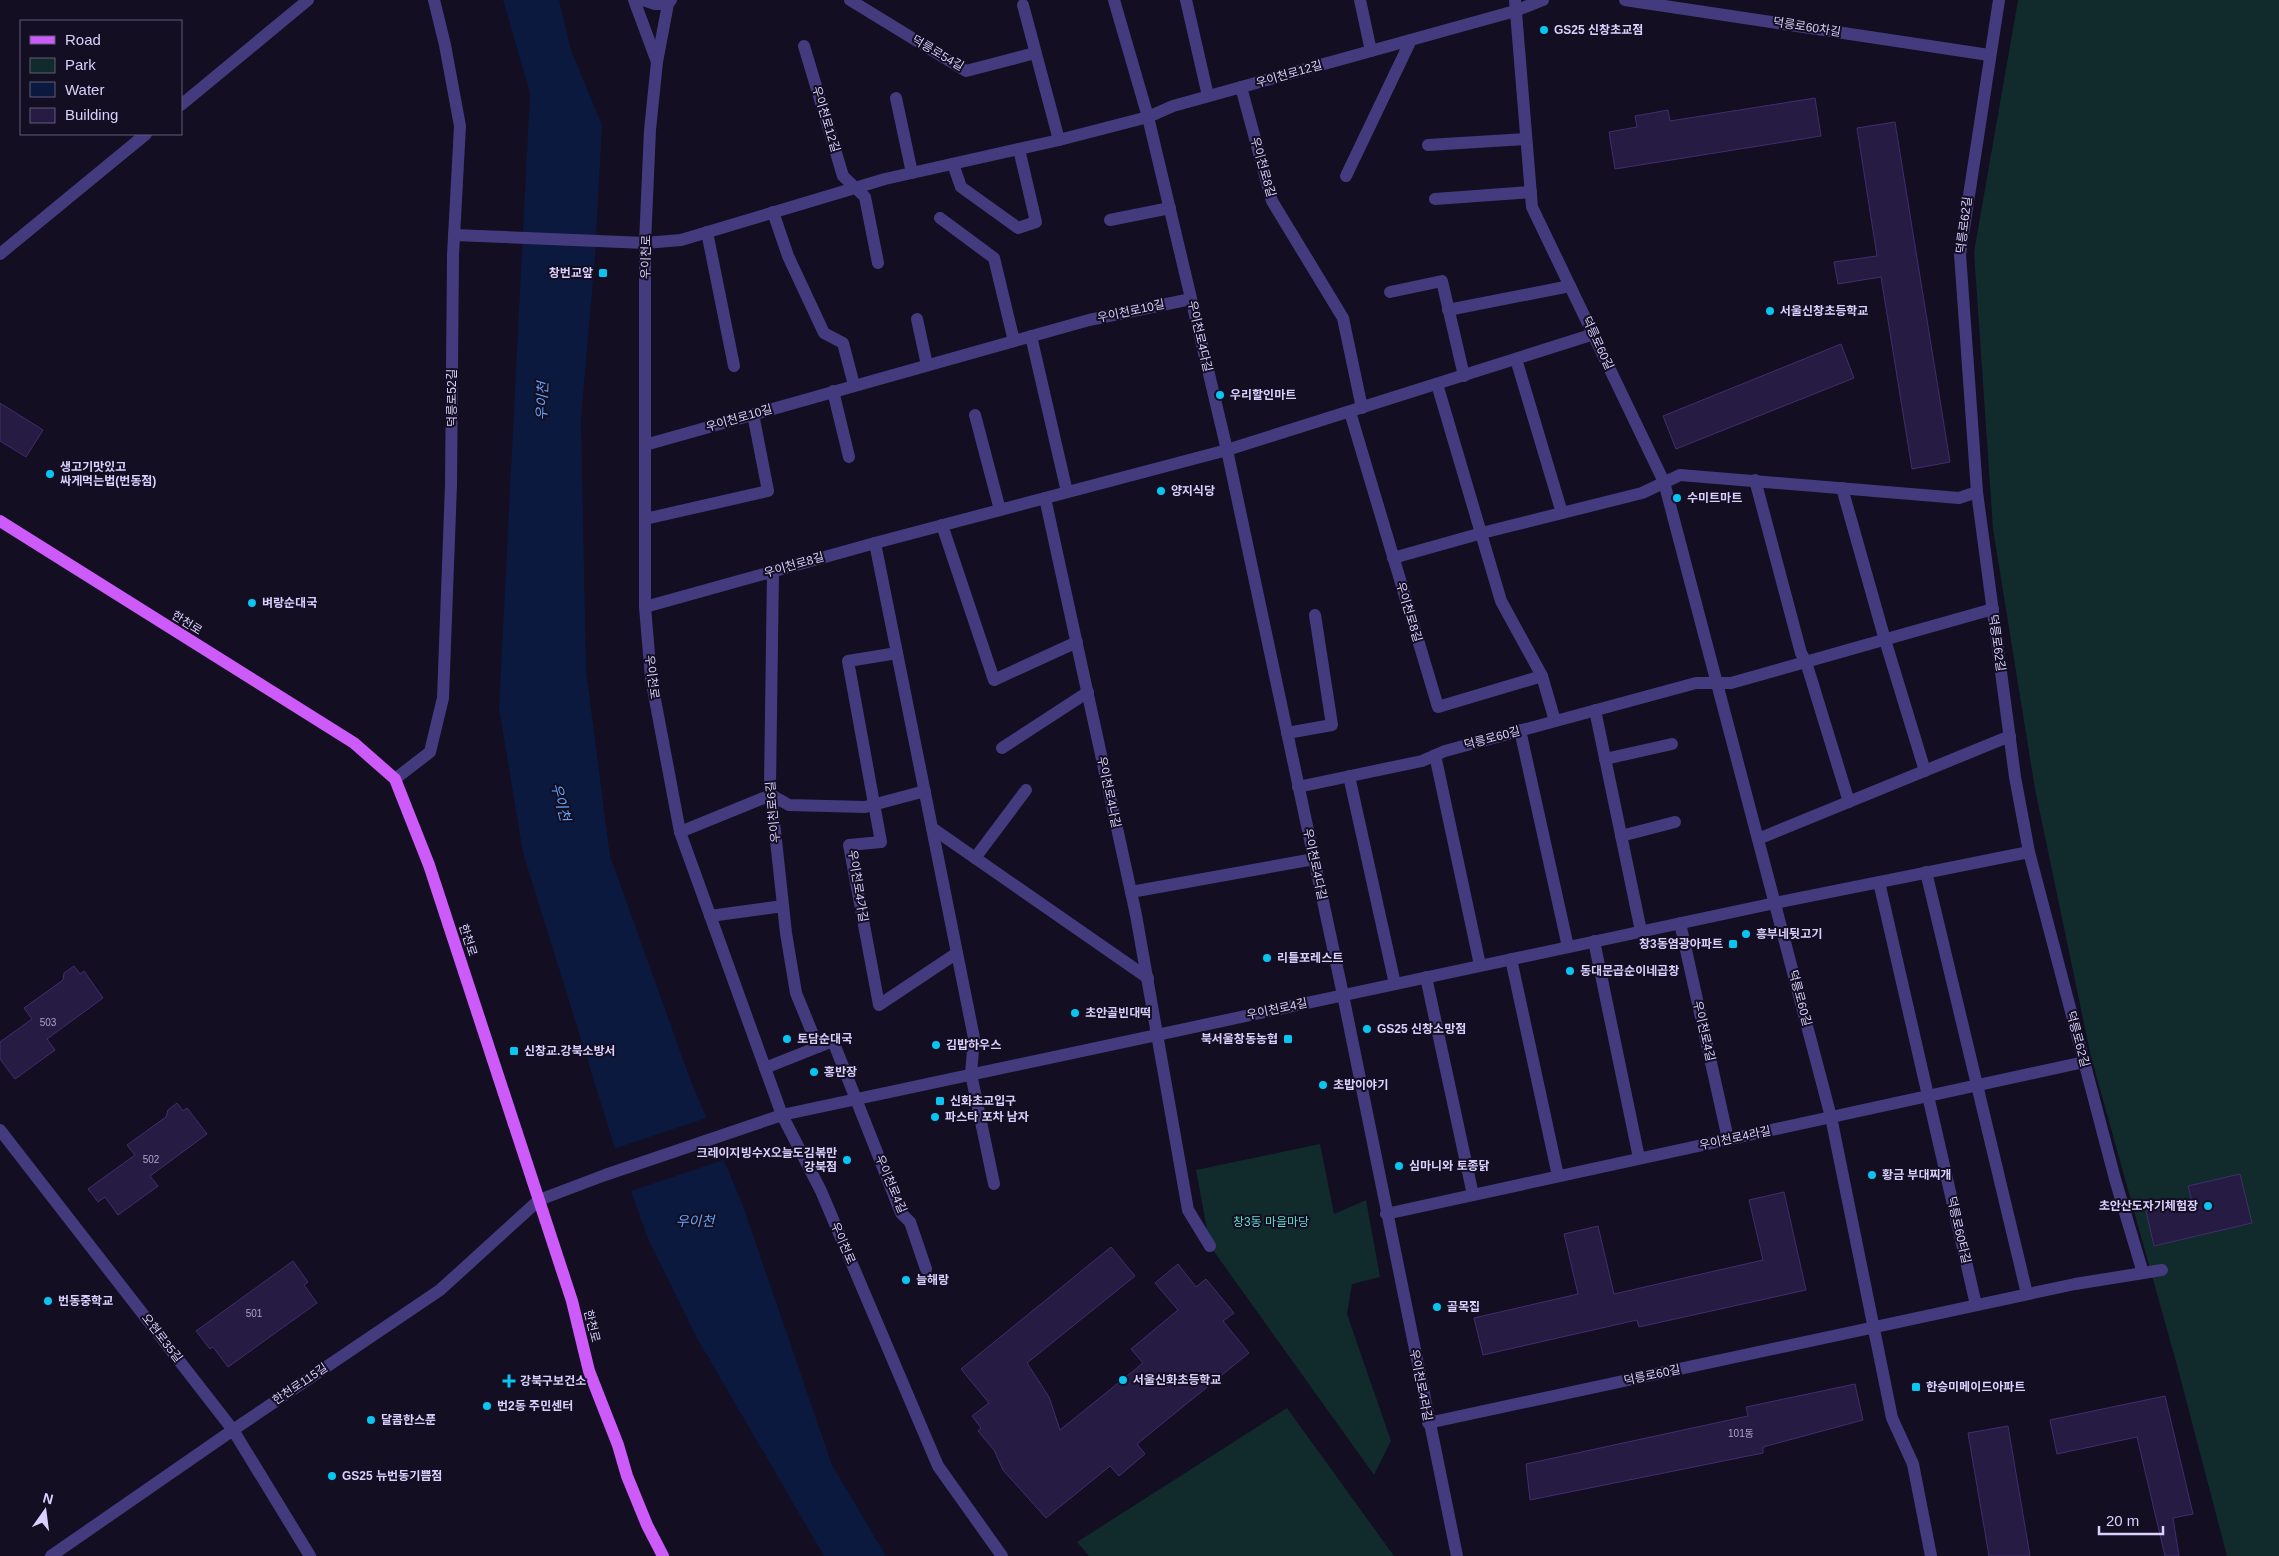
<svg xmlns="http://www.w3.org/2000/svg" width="2279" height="1556" viewBox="0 0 2279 1556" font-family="Arial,'Noto Sans KR',sans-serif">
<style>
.green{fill:#112a2b}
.water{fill:#0b193e}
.pier{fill:#130e22}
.building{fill:#261b42;stroke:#402e6d}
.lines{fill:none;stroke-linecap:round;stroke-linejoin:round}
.minor{stroke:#443b7f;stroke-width:12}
.major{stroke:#cd5bfa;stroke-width:12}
.poi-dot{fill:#08c5f2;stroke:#130e22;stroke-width:2}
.labels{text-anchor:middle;stroke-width:4;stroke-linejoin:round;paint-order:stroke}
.number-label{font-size:10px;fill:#ada3ce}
.street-label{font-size:12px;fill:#dad0fd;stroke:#130e22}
.poi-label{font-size:12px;font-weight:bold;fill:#dad0fd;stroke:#130e22;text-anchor:start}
.park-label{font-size:12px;fill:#5fdbc8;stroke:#130e22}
.water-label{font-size:14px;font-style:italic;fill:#62a5fa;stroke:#130e22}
</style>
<rect width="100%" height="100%" fill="#130e22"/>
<!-- green -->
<g class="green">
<path d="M2018 0H2279V1556H2227L2178 1369 2091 1057 2035 789 1993 529 1974 252Z"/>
<path d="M1320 1144 1334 1214 1366 1200 1380 1277 1352 1284 1347 1314 1391 1441 1374 1475 1210 1246 1196 1170Z"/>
<path d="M1287 1408 1394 1556H1089L1077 1542Z"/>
</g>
<!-- water -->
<path class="water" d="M503 0H559L571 50 602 125 595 258 581 418 586 670 610 856 689 1076 743 1206 832 1465 886 1556H824L697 1338 649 1241 613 1142 523 853 499 708 530 93Z"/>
<!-- pier -->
<path class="pier" d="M709 1117 726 1159 628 1192 613 1149Z"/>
<!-- building -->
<g class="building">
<path d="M1815 98 1821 136 1615 169 1609 132 1637 127 1635 116 1668 110 1670 121Z"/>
<path d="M1895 122 1950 462 1912 469 1881 277 1838 284 1834 262 1877 256 1857 128Z"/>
<path d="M1841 344 1854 378 1676 449 1663 416Z"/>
<path d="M0 403 43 430 26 457 0 441Z"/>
<path d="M74 966 80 974 84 971 103 998 47 1039 55 1050 15 1079 0 1059V1042L32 1019 24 1008 63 980 64 973Z"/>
<path d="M177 1103 183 1111 187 1108 207 1134 150 1176 158 1186 118 1215 105 1197 98 1202 88 1189 135 1155 127 1145 166 1117 168 1110Z"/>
<path d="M2240 1174 2252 1223 2154 1246 2146 1211 2192 1201 2188 1186Z"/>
<path d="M1784 1192 1806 1290 1639 1327 1637 1320 1483 1355 1474 1318 1578 1294 1564 1234 1598 1226 1614 1294 1763 1260 1749 1200Z"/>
<path d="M1111 1247 1135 1276 1027 1363 1049 1397 1060 1430 1143 1363 1131 1349 1178 1310 1155 1283 1178 1264 1196 1287 1206 1279 1234 1313 1223 1321 1249 1353 1137 1444 1145 1454 1119 1476 1110 1466 1046 1518 1003 1470 994 1450 978 1431 981 1428 972 1416 989 1403 961 1369Z"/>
<path d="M293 1261 308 1282 304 1285 317 1303 228 1367 213 1347 210 1349 196 1331Z"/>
<path d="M1855 1384 1863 1420 1763 1447V1453L1530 1500 1526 1464 1748 1416 1746 1407Z"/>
<path d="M2165 1396 2193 1514 2173 1518 2179 1556H2165L2137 1437 2057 1454 2050 1420Z"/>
<path d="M2008 1426 2030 1556H1989L1968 1433Z"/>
</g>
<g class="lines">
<!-- minor -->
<g class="minor">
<path d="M634 0 657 62"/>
<path d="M643 0 655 4H668"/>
<path d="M671 0 668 4 657 62 650 130 645 243V607L651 678 680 832 782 1115 821 1191 938 1466 1002 1556"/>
<path d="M850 0 966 71 1035 53"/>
<path d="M1114 0 1148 117 1227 450 1343 995 1457 1556"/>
<path d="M1186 0 1208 96"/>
<path d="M1360 0 1371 51"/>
<path d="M1515 0 1532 207 1664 482 1831 1117 1892 1418 1913 1464 1931 1556"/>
<path d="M1625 0 1989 55"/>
<path d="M1999 0 1960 254 1977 492 2015 777 2029 852 2115 1179 2143 1273"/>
<path d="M1023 5 1059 140"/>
<path d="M804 46 843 176 865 197 878 263"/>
<path d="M1241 87 1272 201 1343 318 1362 408"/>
<path d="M896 98 912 173"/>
<path d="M181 105 308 0"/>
<path d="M1428 145 1526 139"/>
<path d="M953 164 961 187 1018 228 1036 222 1019 149"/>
<path d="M1346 176 1411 40"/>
<path d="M1435 199 1531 192"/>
<path d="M773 212 788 256 824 333 843 343 854 385"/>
<path d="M940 218 994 258 1014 341"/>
<path d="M1110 220 1170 208"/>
<path d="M707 232 734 366"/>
<path d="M454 235 645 243 681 240 885 179 1059 140 1148 117 1173 106 1515 11 1543 0"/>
<path d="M0 254 146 134"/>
<path d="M1390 292 1442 281 1464 376"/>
<path d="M1448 310 1570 286"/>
<path d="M917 319 927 365"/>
<path d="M1031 336 1067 492"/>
<path d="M1516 359 1562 513"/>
<path d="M1437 384 1501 601 1542 676 1555 721"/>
<path d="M833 391 849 457"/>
<path d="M1350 412 1438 707 1542 676"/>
<path d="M975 415 1000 510"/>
<path d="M645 445 1089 320 1191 299"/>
<path d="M1755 480 1801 653 1806 662 1849 802"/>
<path d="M1842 488 1885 640 1925 771"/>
<path d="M1045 498 1136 915 1188 1210 1210 1246"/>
<path d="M645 519 768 491 753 414"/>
<path d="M942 525 994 680 1077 642"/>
<path d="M875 543 974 1038 971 1074 994 1184"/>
<path d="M1393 558 1482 533 1642 493 1680 475 1959 498 1977 492"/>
<path d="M773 571 770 785 786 933 796 993 818 1047"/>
<path d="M645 607 875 543 1227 450 1594 334"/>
<path d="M897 653 848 661 881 842 849 845 879 1005 957 953"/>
<path d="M1595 710 1641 931"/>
<path d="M1520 730 1568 947"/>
<path d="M1287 733 1332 725 1315 615"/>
<path d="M1002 748 1088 692"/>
<path d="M1435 755 1480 965"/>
<path d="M1605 759 1672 744"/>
<path d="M1349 776 1395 984"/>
<path d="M395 779 430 752 443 698 451 485 453 255 460 126 445 45 434 0"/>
<path d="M1298 787 1422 761 1445 751 1696 683H1731L1993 609"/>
<path d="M932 828 1148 978"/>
<path d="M680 832 771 795 789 805 865 807 925 791"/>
<path d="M1621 836 1675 822"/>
<path d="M1758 839 2010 736"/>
<path d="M975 858 1026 790"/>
<path d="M1926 872 2027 1294"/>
<path d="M1879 882 1976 1305"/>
<path d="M1131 892 1314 859"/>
<path d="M710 916 783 906"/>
<path d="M1680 923 1728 1139"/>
<path d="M1594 941 1639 1158"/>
<path d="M1511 959 1558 1176"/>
<path d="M1426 977 1473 1195"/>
<path d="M765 1068 833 1041 901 1213 910 1222 926 1269"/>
<path d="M0 1130 233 1430 310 1556"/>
<path d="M1386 1214 2084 1062"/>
<path d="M1428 1423 2075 1284 2162 1270"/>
<path d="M51 1556 233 1430 440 1290 539 1200 605 1175 782 1115 1775 903 2029 852"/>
</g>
<!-- major -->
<path class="major" d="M0 521 354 743 395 779 429 865 572 1301 589 1371 618 1445 627 1476 647 1525 663 1556"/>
</g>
<!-- markers -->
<g class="poi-dot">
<circle cx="1544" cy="30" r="5"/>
<rect x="598" y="268" width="10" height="10" rx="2.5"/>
<circle cx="1770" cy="311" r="5"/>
<circle cx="1220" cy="395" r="5"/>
<circle cx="50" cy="474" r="5"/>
<circle cx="1161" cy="491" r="5"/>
<circle cx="1677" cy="498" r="5"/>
<circle cx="252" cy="603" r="5"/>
<circle cx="1746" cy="934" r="5"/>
<rect x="1728" y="939" width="10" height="10" rx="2.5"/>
<circle cx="1267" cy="958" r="5"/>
<circle cx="1570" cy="971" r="5"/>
<circle cx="1075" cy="1013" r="5"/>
<circle cx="1367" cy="1029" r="5"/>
<circle cx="787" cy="1039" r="5"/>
<rect x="1283" y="1034" width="10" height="10" rx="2.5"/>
<circle cx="936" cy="1045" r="5"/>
<rect x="509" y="1046" width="10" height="10" rx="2.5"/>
<circle cx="814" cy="1072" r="5"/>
<circle cx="1323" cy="1085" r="5"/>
<rect x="935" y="1096" width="10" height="10" rx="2.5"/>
<circle cx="935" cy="1117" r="5"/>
<circle cx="847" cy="1160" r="5"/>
<circle cx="1399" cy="1166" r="5"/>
<circle cx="1872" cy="1175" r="5"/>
<circle cx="2208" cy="1206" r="5"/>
<circle cx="906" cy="1280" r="5"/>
<circle cx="48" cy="1301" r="5"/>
<circle cx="1437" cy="1307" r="5"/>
<circle cx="1123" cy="1380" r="5"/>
<path d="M506.5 1373.5h5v5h5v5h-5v5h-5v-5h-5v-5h5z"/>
<rect x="1911" y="1382" width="10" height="10" rx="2.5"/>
<circle cx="487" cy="1406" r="5"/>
<circle cx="371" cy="1420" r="5"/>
<circle cx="332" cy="1476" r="5"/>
</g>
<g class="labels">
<!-- number labels -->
<g class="number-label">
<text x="48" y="1026">503</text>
<text x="151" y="1163">502</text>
<text x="254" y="1317">501</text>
<text x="1741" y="1437">101동</text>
</g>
<!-- street labels -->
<g class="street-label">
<text transform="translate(1807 27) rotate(9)" y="4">덕릉로60차길</text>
<text transform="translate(938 53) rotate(30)" y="4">덕릉로54길</text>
<text transform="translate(1289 74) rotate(-16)" y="4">우이천로12길</text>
<text transform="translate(826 119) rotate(73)" y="4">우이천로12길</text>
<text transform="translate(1263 167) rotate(74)" y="4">우이천로8길</text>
<text transform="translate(1964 225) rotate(-83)" y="4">덕릉로62길</text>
<text transform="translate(646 257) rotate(-89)" y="4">우이천로</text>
<text transform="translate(1131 311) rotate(-12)" y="4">우이천로10길</text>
<text transform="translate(1200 336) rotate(77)" y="4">우이천로4다길</text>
<text transform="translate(1598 343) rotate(65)" y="4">덕릉로60길</text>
<text transform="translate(452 398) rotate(-90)" y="4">덕릉로52길</text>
<text transform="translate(739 418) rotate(-16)" y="4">우이천로10길</text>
<text transform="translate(794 565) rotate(-16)" y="4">우이천로8길</text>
<text transform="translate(1409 612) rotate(73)" y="4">우이천로8길</text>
<text transform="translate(187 623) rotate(32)" y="4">한천로</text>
<text transform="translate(1997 643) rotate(82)" y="4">덕릉로62길</text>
<text transform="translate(652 677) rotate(83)" y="4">우이천로</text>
<text transform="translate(1492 738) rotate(-15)" y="4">덕릉로60길</text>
<text transform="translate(1109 792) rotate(78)" y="4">우이천로4나길</text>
<text transform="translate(773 812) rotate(-95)" y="4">우이천로6길</text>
<text transform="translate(1315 864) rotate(78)" y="4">우이천로4다길</text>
<text transform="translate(858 886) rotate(81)" y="4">우이천로4가길</text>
<text transform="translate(468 940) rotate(72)" y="4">한천로</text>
<text transform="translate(1800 998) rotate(75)" y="4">덕릉로60길</text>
<text transform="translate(1277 1009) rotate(-12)" y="4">우이천로4길</text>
<text transform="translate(1704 1031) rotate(77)" y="4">우이천로4길</text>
<text transform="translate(2078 1039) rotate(75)" y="4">덕릉로62길</text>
<text transform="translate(1735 1138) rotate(-12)" y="4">우이천로4라길</text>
<text transform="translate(891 1184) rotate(67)" y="4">우이천로4길</text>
<text transform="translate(1959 1230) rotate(77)" y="4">덕릉로60타길</text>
<text transform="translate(843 1243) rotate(67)" y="4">우이천로</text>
<text transform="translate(592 1326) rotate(76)" y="4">한천로</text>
<text transform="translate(162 1338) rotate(52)" y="4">오현로35길</text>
<text transform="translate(1652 1375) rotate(-12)" y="4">덕릉로60길</text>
<text transform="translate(300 1384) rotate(-34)" y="4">한천로115길</text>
<text transform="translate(1421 1385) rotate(79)" y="4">우이천로4라길</text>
</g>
<!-- poi labels -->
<g class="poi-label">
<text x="1554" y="34">GS25 신창초교점</text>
<text x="593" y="277" text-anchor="end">창번교앞</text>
<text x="1780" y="315">서울신창초등학교</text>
<text x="1230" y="399">우리할인마트</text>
<text x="60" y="471">생고기맛있고<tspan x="60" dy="14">싸게먹는법(번동점)</tspan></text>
<text x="1171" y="495">양지식당</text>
<text x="1687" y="502">수미트마트</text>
<text x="262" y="607">벼랑순대국</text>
<text x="1756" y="938">흥부네뒷고기</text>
<text x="1723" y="948" text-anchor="end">창3동염광아파트</text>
<text x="1277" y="962">리틀포레스트</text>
<text x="1580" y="975">동대문곱순이네곱창</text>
<text x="1085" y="1017">초안골빈대떡</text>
<text x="1377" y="1033">GS25 신창소망점</text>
<text x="797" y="1043">토담순대국</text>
<text x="1278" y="1043" text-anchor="end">북서울창동농협</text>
<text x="946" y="1049">김밥하우스</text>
<text x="524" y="1055">신창교.강북소방서</text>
<text x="824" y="1076">홍반장</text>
<text x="1333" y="1089">초밥이야기</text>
<text x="950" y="1105">신화초교입구</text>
<text x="945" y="1121">파스타 포차 남자</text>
<text x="837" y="1157" text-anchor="end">크레이지빙수X오늘도김볶만<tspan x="837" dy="14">강북점</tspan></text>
<text x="1409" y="1170">심마니와 토종닭</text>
<text x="1882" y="1179">황금 부대찌개</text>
<text x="2198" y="1210" text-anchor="end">초안산도자기체험장</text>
<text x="916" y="1284">늘해랑</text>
<text x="58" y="1305">번동중학교</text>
<text x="1447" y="1311">골목집</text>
<text x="1133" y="1384">서울신화초등학교</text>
<text x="520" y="1385">강북구보건소</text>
<text x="1926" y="1391">한승미메이드아파트</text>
<text x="497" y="1410">번2동 주민센터</text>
<text x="381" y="1424">달콤한스푼</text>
<text x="342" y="1480">GS25 뉴번동기쁨점</text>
</g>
<!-- park labels -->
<g class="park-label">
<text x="1271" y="1226">창3동 마을마당</text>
</g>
<!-- water labels -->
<g class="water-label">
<text transform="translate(542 401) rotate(-88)" y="5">우이천</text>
<text transform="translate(561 802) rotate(75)" y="5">우이천</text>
<text x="695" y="1226">우이천</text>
</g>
</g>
<!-- legend -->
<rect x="20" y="20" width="162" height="115" fill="#130e22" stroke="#635c7a"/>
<rect x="30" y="36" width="25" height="8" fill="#cd5bfa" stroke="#635c7a"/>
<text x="65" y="45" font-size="15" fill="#dad0fd">Road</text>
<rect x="30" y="58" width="25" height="15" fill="#112a2b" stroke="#635c7a"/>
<text x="65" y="70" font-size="15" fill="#dad0fd">Park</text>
<rect x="30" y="82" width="25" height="15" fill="#0b193e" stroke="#635c7a"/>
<text x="65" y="95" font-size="15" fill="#dad0fd">Water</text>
<rect x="30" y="108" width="25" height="15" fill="#261b42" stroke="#635c7a"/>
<text x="65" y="120" font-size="15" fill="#dad0fd">Building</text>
<!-- north arrow -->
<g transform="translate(45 1511) rotate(14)" stroke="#130e22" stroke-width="4" paint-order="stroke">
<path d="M0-4L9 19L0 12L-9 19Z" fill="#dad0fd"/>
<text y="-8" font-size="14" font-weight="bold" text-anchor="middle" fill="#dad0fd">N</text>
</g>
<!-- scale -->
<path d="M2099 1526v8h64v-8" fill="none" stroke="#dad0fd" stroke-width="2.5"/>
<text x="2106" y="1526" font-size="15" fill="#dad0fd" stroke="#130e22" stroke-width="4" paint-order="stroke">20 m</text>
</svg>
